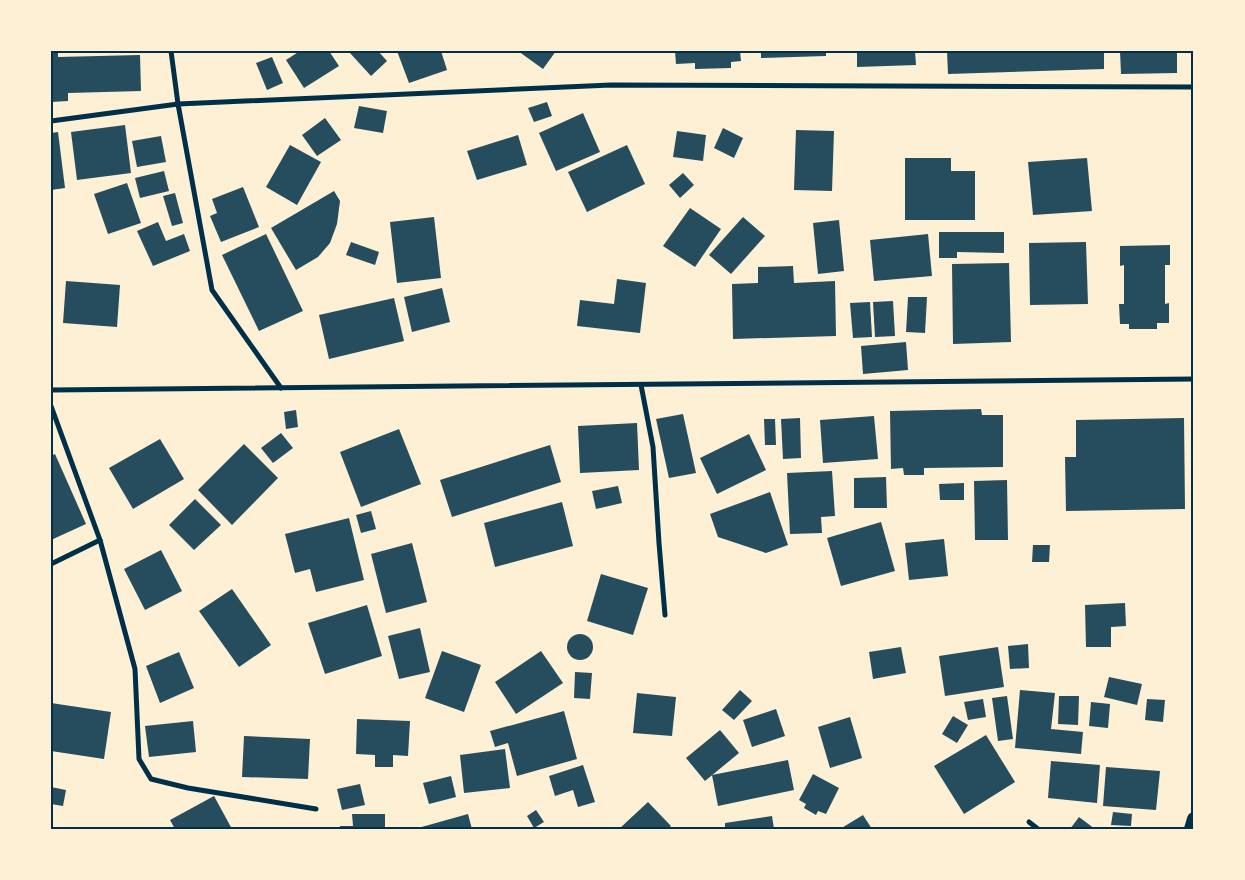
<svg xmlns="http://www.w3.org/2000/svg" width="1245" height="880" viewBox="0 0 1245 880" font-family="'Archivo Narrow',sans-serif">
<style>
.building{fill:#264d5e}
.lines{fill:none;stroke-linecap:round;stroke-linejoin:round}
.minor{stroke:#003049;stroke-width:5}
.trunk{stroke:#003049;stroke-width:14}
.neatline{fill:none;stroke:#003049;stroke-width:2}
</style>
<rect width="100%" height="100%" fill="#fdf0d5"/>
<!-- building -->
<g class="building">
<path d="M51 51H58V57L140 55 141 91 68 93V101L51 102Z"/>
<path d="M300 51H329L339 66 304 88 286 60Z"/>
<path d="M352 51H378L387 61 371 76 350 53Z"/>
<path d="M397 51H441L447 70 409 83Z"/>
<path d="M518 51H556L543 69Z"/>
<path d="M675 51H740L741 61 731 62V68L695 69V63L676 64Z"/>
<path d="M761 51H826V56L761 58Z"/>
<path d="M857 51H915L916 65 857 67Z"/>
<path d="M947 51H1104V69L948 74Z"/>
<path d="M1120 51H1177V73L1121 74Z"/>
<path d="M272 57 283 83 267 90 256 63Z"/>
<path d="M547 102 552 116 534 122 528 108Z"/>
<path d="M359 106 387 111 383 133 354 128Z"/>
<path d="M583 113 600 152 556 171 539 133Z"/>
<path d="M325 118 341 140 317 156 302 135Z"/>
<path d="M125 125 131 173 77 180 71 132Z"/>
<path d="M723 128 743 138 734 158 714 148Z"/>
<path d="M796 130 834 131 832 191 794 190Z"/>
<path d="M677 131 706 135 703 161 673 157Z"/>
<path d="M58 132 65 188 51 190V133Z"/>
<path d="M518 135 527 165 477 180 467 151Z"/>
<path d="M161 136 166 162 137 167 132 141Z"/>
<path d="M290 145 321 162 297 205 266 187Z"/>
<path d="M627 145 645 184 587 212 568 172Z"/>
<path d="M905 158H951V171H975V220H905Z"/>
<path d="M1087 158 1092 211 1033 215 1028 162Z"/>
<path d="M164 171 169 191 140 198 135 178Z"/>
<path d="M683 173 694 185 680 198 669 185Z"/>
<path d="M127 183 141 223 108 234 94 194Z"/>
<path d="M243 187 259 227 221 242 210 216 217 213 212 199Z"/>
<path d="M334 191 340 201 337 224 330 243 318 257 296 270 271 228Z"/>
<path d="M175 193 183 223 172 226 163 196Z"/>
<path d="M690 208 721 229 695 267 663 246Z"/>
<path d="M434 217 441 278 397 283 390 222Z"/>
<path d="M743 217 765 236 731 274 709 255Z"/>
<path d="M839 220 844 271 818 274 813 223Z"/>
<path d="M158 222 166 241 184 234 190 251 153 266 137 231Z"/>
<path d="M939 232H1004V253L957 252V258H939Z"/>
<path d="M266 234 303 311 259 331 222 255Z"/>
<path d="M928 234 932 276 874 281 870 240Z"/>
<path d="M351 242 379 252 375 265 346 255Z"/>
<path d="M1086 242 1088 304 1030 305 1029 243Z"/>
<path d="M1170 245V265H1165V304L1169 303V323H1157V329H1129V324H1120L1119 304H1124V265L1120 266V246Z"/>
<path d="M1009 263 1011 342 953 344 952 264Z"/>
<path d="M793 266 794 283 835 281 836 336 733 339 732 284 758 283V267Z"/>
<path d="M617 279 646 283 640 333 577 326 580 300 614 304Z"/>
<path d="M66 281 120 285 117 327 63 323Z"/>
<path d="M442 288 450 322 412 332 404 297Z"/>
<path d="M908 297H927L925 333 906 332Z"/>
<path d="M394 298 404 341 329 359 319 315Z"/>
<path d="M893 301 895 336 875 337 873 302Z"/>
<path d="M870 302 872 337 853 338 850 303Z"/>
<path d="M906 342 908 370 863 374 861 346Z"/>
<path d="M981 409 982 415H1003V467L924 468V475H904L903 468 891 469 890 411Z"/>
<path d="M296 410 298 427 286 429 284 412Z"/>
<path d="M683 414 696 473 669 478 656 419Z"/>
<path d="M874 416 878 459 823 463 820 420Z"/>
<path d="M800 418 801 458 783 459 781 419Z"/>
<path d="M1184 418 1185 509 1066 511 1065 457H1076V420Z"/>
<path d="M764 419H775L776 445H765Z"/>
<path d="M637 423 639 470 580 473 578 426Z"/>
<path d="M399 429 421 484 361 507 340 452Z"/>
<path d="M281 433 293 448 273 463 261 448Z"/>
<path d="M749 434 766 470 717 494 700 458Z"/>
<path d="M160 439 184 479 133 509 109 468Z"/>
<path d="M244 444 278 478 232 525 198 490Z"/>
<path d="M550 445 561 482 452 517 440 480Z"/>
<path d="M55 454 86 524 51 540V456Z"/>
<path d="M832 471 835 516 821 517 822 533 790 534 787 473Z"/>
<path d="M886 477 887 508H854V478Z"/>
<path d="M1007 480 1008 540H975L974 481Z"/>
<path d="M964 483V500H940L939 484Z"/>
<path d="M618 486 622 503 596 509 592 491Z"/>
<path d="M770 492 788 545 766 553 718 537 710 514Z"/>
<path d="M195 499 221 525 194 550 169 525Z"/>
<path d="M562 502 573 546 495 567 484 523Z"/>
<path d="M371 511 376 529 361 533 356 515Z"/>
<path d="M349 518 364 580 316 592 310 569 295 573 285 534Z"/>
<path d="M881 522 895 571 841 586 827 538Z"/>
<path d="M944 539 948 576 909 580 905 543Z"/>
<path d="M412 543 427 602 386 613 371 554Z"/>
<path d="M1033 545H1050L1049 562H1032Z"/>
<path d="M161 550 182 591 145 610 124 569Z"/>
<path d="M601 574 648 588 633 635 587 621Z"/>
<path d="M232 589 271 645 239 667 199 611Z"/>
<path d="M1125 603 1126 626 1111 627V647H1086L1085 605Z"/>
<path d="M367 605 382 656 325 674 308 623Z"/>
<path d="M420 628 430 672 399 679 388 636Z"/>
<circle cx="580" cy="647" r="13"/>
<path d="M1028 644 1029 668 1010 669 1008 646Z"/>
<path d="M901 647 906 673 873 679 869 652Z"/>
<path d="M998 647 1004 687 945 696 939 656Z"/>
<path d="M442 651 481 665 464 712 425 698Z"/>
<path d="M541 651 563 683 516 714 495 682Z"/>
<path d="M179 652 194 688 160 703 146 666Z"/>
<path d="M575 672 592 673 590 699 574 698Z"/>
<path d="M1109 677 1142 684 1137 705 1104 697Z"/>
<path d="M740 690 752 701 734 720 722 710Z"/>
<path d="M1020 690 1055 693 1051 729 1083 732 1081 754 1015 748Z"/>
<path d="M637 693 676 697 672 736 633 733Z"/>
<path d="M1007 696 1013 739 998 741 992 698Z"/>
<path d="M1059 696H1079L1078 725 1058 724Z"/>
<path d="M983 699 986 717 968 720 964 702Z"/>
<path d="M1147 699 1165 700 1163 722 1145 720Z"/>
<path d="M1091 702 1110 704 1108 728 1089 726Z"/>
<path d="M51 703 111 712 104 759 51 751Z"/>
<path d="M776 709 785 736 752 747 743 720Z"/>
<path d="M564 711 577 759 517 776 508 743 495 747 490 731Z"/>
<path d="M953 716 968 725 957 743 942 734Z"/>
<path d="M850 717 862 758 830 768 818 727Z"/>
<path d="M357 719 410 721 408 756 393 755V767H375V755L356 754Z"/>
<path d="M193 721 196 752 149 757 145 726Z"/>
<path d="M720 730 739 753 705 781 686 758Z"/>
<path d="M986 735 1015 782 964 814 934 766Z"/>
<path d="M244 736 310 739 308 779 242 777Z"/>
<path d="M505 749 510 788 464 793 460 755Z"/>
<path d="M788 760 794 790 718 806 712 775Z"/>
<path d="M1051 761 1100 765 1097 803 1048 798Z"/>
<path d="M583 765 595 802 578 807 573 790 555 796 549 776Z"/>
<path d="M1106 767 1160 771 1156 810 1103 806Z"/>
<path d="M813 774 839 788 826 814 818 811 816 815 804 808 806 804 799 800Z"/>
<path d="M451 776 456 797 429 804 423 783Z"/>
<path d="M360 784 365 805 342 810 337 789Z"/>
<path d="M51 787 66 790 63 806 51 804Z"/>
<path d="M214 796 232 829H175L170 820Z"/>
<path d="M648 802 671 826 667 829H619Z"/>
<path d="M536 810 544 822 534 828 527 816Z"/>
<path d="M1113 812 1132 814 1131 826 1111 825Z"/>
<path d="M352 814H385V829H340V826H353Z"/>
<path d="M468 814 472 829H418V828Z"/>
<path d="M863 815 872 829H840Z"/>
<path d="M772 816 774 829H725V823Z"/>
<path d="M1079 817 1095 829H1070Z"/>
</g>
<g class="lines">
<!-- minor -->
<g class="minor">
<path d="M171 51 178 104 212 290 281 388"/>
<path d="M51 121 178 104 611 85 1194 87"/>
<path d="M641 385 653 447 659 543 665 615"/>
<path d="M51 390 1194 379"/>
<path d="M51 406 100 540 135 669 139 759 151 779 188 788 316 809"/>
<path d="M51 564 100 540"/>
<path d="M1029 822 1038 829"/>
</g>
<!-- trunk -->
<path class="trunk" d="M1191 829 1194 819"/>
</g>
<!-- border -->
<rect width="1245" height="880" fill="none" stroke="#fdf0d5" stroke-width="105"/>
<rect x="52" y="52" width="1140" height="776" class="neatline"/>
</svg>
